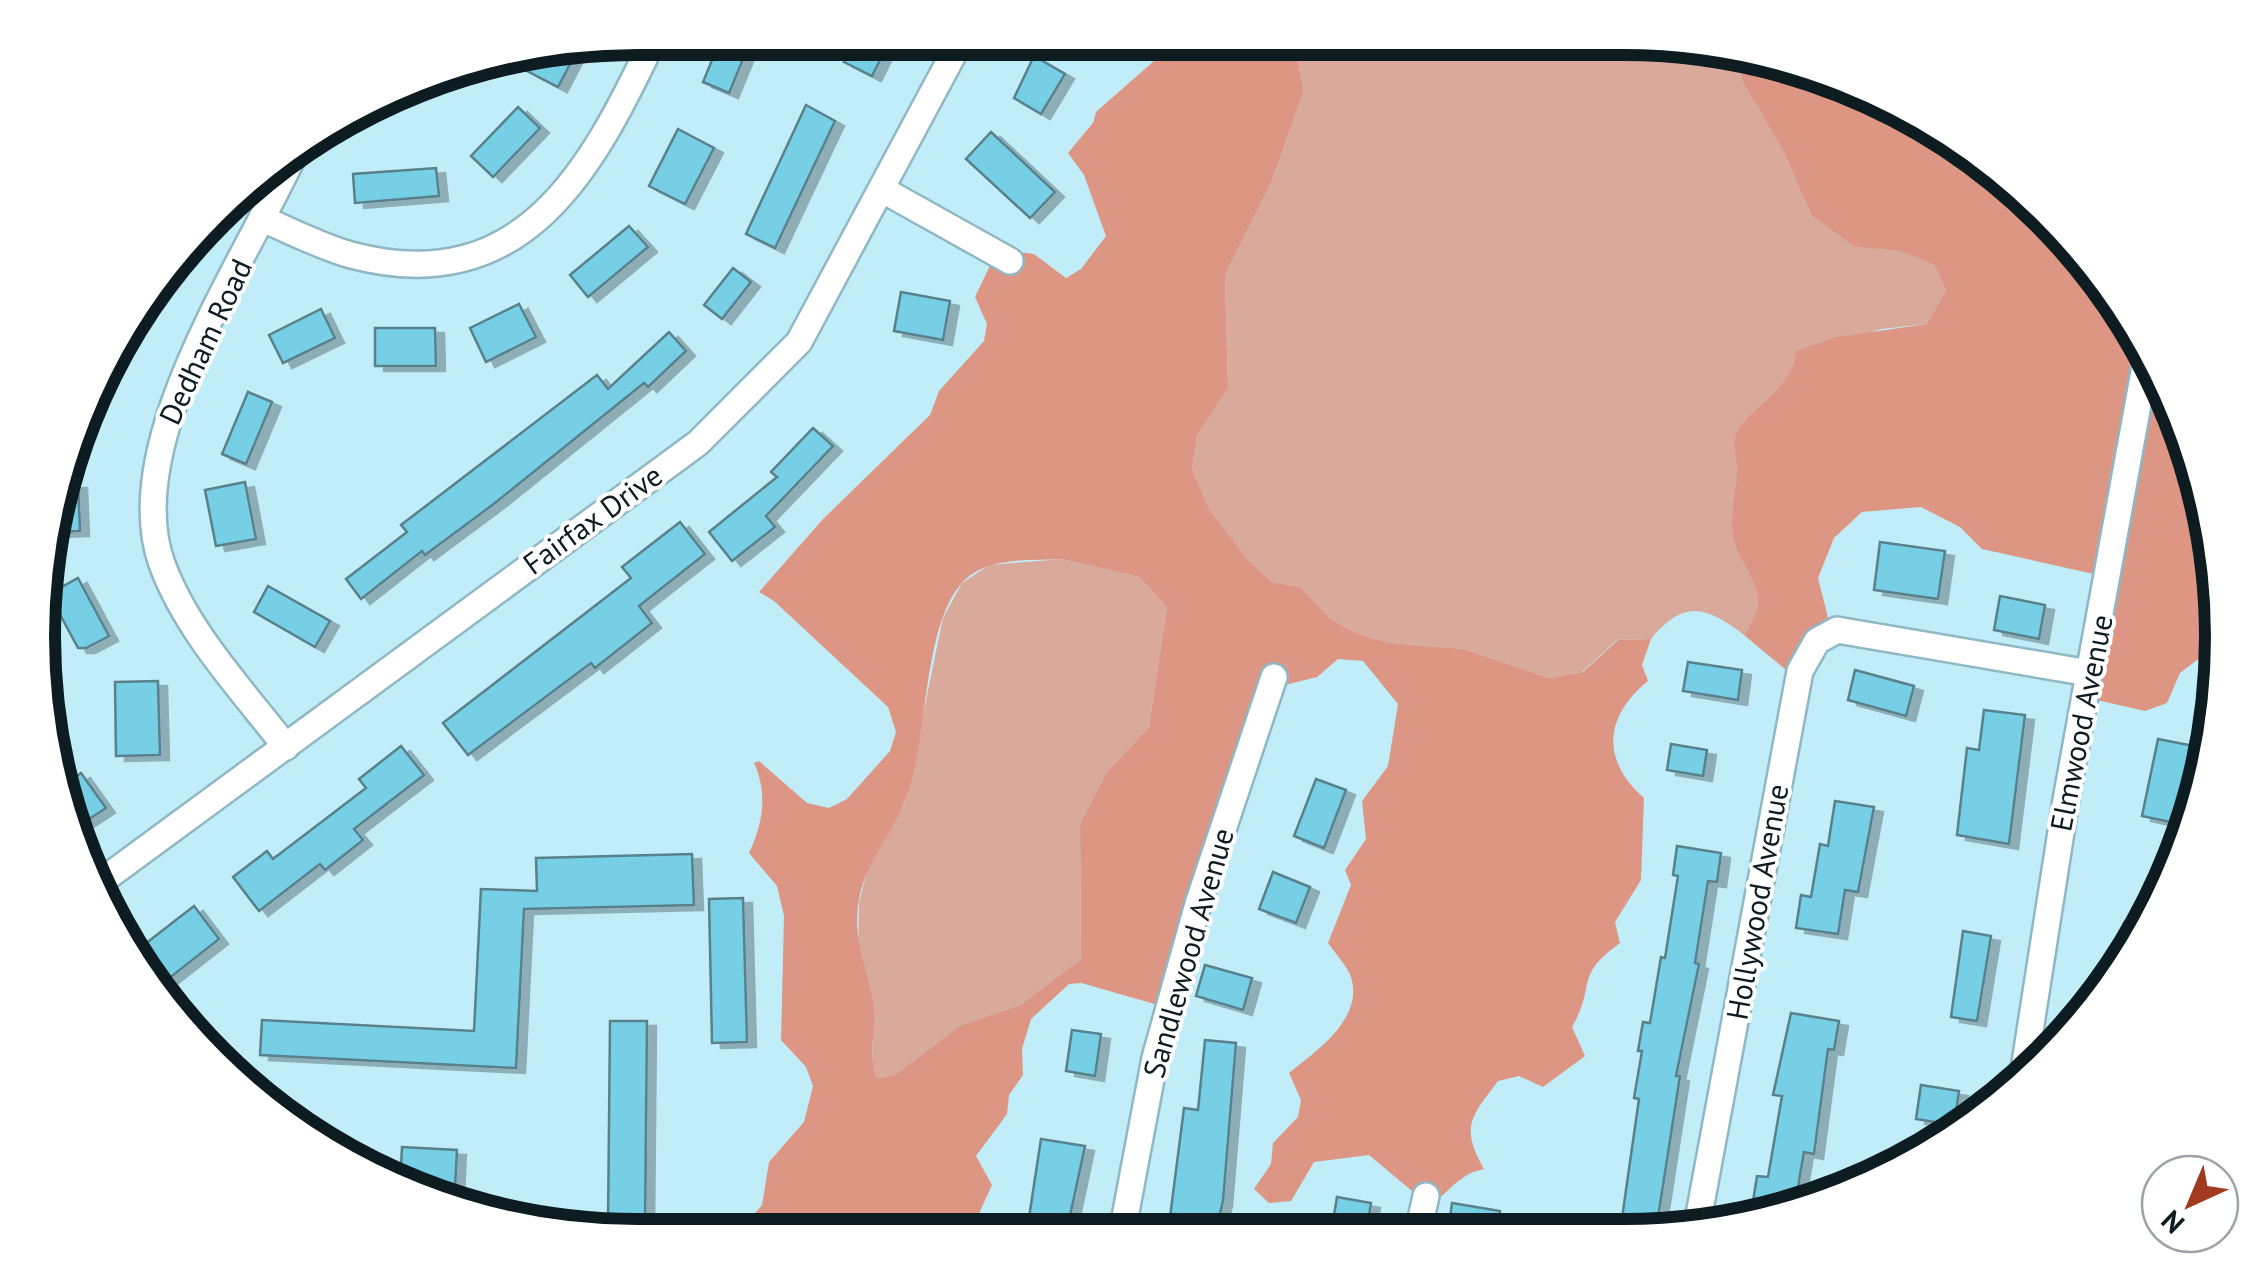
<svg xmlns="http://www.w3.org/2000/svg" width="2260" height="1274" viewBox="0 0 2260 1274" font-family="'PT Sans',sans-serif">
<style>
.green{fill:#d9a99c}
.forest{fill:#de9684;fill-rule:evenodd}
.building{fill:#77cfe6;stroke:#59818c;stroke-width:2.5;filter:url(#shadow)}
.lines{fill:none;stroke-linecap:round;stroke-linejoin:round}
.minor-casing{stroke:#8fb8c4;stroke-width:30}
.minor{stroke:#fff;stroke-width:25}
.labels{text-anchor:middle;stroke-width:8;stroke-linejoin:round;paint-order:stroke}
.street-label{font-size:30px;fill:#0c1c21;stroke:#fff}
.rim{fill:none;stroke:#0c1c21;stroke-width:12}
</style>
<defs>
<filter id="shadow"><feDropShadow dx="9" dy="5" stdDeviation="0" flood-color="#0004"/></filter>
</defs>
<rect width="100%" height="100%" fill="#c1edf9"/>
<!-- green -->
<g class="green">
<path d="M1293 38 1662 39 1744 55 1741 79 1784 153 1811 215 1854 247 1901 251 1934 265 1946 290 1927 324 1881 329 1796 357 1786 384 1743 423 1734 439 1738 469 1732 531 1760 593 1755 620 1744 635C1706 606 1684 599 1651 639L1617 640 1582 672 1549 678 1464 649 1390 643 1358 634 1332 620 1300 587 1272 582 1248 560 1208 510 1192 469 1197 436 1228 388 1225 275 1271 183 1304 91Z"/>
<path d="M1062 559 1139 577 1167 607 1149 727 1106 773 1080 824 1081 959 1020 1005 959 1026 895 1075 877 1078 872 1065 874 1010 858 951 859 902 868 868 905 802 943 618 962 583 989 565Z"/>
</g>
<!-- forest -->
<g class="forest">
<path d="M1169 38H1293L1304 91 1271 183 1225 275 1228 388 1197 436 1192 469 1209 510 1248 560 1272 582 1300 587 1332 620 1358 634 1390 643 1464 649 1549 678 1583 672 1618 640 1651 639 1642 665 1648 681C1604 717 1601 760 1644 798L1641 880 1615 922 1620 943C1573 977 1597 984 1572 1027L1585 1056 1543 1087 1519 1076 1498 1081C1471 1117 1460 1127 1484 1169 1451 1175 1443 1206 1415 1212L1412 1191 1369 1155 1314 1162 1291 1201 1269 1203 1254 1189 1271 1164 1273 1143 1298 1117 1301 1100 1289 1073C1316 1051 1364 1019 1351 977 1347 966 1335 953 1328 943L1351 885 1345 870 1366 839 1362 801 1388 766 1398 704 1363 661 1338 659 1317 677 1269 689 1165 1007 1081 983 1069 984 1031 1019 1022 1049 1023 1075 1009 1095 1007 1114 976 1156 992 1185 976 1220 980 1234 736 1235 762 1205 769 1162 804 1122 813 1086 806 1067 781 1040 784 916 777 886 749 853C763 824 768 793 754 763L759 761 807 803 829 808 847 799 890 751 896 732 888 707 774 601 759 592 823 519 930 415 939 391 984 341 987 324 975 297 998 249 1034 254 1066 278 1081 269 1106 236 1084 175 1068 153 1093 123 1096 112 1163 53ZM1062 559 1139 577 1167 607 1149 727 1106 773 1080 824 1081 959 1020 1005 959 1026 895 1075 877 1078C867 1056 876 1034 874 1011 870 971 851 943 859 899 866 862 890 837 904 803 929 745 921 631 961 584 984 556 1029 561 1062 559Z"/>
<path d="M1744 55 1815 69 1923 118 2099 273 2202 482 2213 648 2180 673 2167 703 2145 711 2088 698 2103 576 1982 549 1960 527 1921 507 1862 512 1834 538 1818 578 1835 645 1806 655 1797 679 1744 635C1780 586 1736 573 1732 528 1731 511 1736 492 1737 474 1738 464 1735 454 1734 444 1734 413 1792 397 1796 351L1837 337 1927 324 1946 290 1934 265 1900 251 1854 247 1811 215 1784 153 1741 79Z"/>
</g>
<!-- building -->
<g class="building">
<path d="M721 38 748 47 729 93 703 82Z"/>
<path d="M856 38H891L872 76 844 62Z"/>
<path d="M579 47 558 87 527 71 535 54Z"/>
<path d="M1034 56 1065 74 1041 114 1014 98Z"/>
<path d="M806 105 835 121 775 248 746 234Z"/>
<path d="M518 107 540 128 493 177 471 156Z"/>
<path d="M678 129 714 148 685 204 649 186Z"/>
<path d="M991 132 1055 192 1030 218 966 159Z"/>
<path d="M436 168 439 196 355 203 353 174Z"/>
<path d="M629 226 648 247 588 297 570 275Z"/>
<path d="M733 268 751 282 722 319 704 305Z"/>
<path d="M901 292 950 301 943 340 894 331Z"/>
<path d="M519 304 536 337 486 362 470 328Z"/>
<path d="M321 309 335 338 283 363 269 335Z"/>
<path d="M375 328H435L436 366H375Z"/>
<path d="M669 332 686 351 648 387 644 383 495 503 425 555 422 551 361 599 346 579 407 532 401 525 597 375 608 389Z"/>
<path d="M248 392 272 402 246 464 222 454Z"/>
<path d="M813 428 833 446 766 516 775 527 732 561 709 532 777 477 771 472Z"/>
<path d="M245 482 256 539 216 546 205 490Z"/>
<path d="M78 483 80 531 53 532 58 484Z"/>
<path d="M680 522 705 554 639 606 652 623 595 668 591 663 468 755 443 723 631 578 622 567Z"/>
<path d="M1880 542 1945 551 1938 599 1874 590Z"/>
<path d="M78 578 109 636 86 648H78L49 594Z"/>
<path d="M268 586 330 621 315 647 254 612Z"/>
<path d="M2000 596 2045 605 2039 639 1994 630Z"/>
<path d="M1688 662 1742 670 1738 700 1683 691Z"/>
<path d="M1855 670 1914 686 1906 716 1848 700Z"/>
<path d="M158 681 160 755 116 756 115 682Z"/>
<path d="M1984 710 2025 715 2009 844 1957 835 1967 748 1979 750Z"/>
<path d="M2158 739 2199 747 2180 824 2142 816Z"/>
<path d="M1671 744 1707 750 1703 776 1667 770Z"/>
<path d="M401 746 424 775 354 829 363 840 325 870 320 864 259 911 233 877 267 851 273 859 366 788 359 779Z"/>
<path d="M81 773 106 808 74 829 64 785Z"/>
<path d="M1316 779 1346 790 1324 848 1294 836Z"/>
<path d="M1835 801 1874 807 1858 892 1845 890 1838 934 1796 928 1801 895 1811 897 1820 844 1828 846Z"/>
<path d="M1677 846 1721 853 1717 882 1708 881 1695 963 1699 964 1676 1076H1680L1657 1224 1622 1218 1639 1099 1634 1098 1642 1051H1638L1643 1022 1650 1023 1661 957 1665 958 1678 876 1673 875Z"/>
<path d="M692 854 694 905 524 909 516 1068 260 1055 262 1020 474 1031 481 889 537 891 536 858Z"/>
<path d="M1273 872 1310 887 1296 923 1259 909Z"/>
<path d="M743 898 747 1042 712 1043 709 899Z"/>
<path d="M194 906 219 939 158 987 136 951Z"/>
<path d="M2124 923 2145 927 2113 974Z"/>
<path d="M1963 931 1991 936 1977 1021 1951 1017Z"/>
<path d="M1205 965 1252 978 1243 1010 1196 996Z"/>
<path d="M1791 1013 1839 1021 1834 1050 1828 1049 1814 1154 1804 1152 1794 1210 1765 1216 1751 1214 1757 1176 1768 1177 1782 1096 1773 1095Z"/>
<path d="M610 1021H647L645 1226H608Z"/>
<path d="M1072 1030 1101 1034 1095 1076 1066 1071Z"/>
<path d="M1205 1040 1236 1043 1223 1201 1215 1233H1168L1184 1108 1198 1110Z"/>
<path d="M1921 1085 1959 1091 1954 1125 1916 1119Z"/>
<path d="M1041 1139 1085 1146 1067 1230 1028 1224Z"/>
<path d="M402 1147 457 1150 454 1207 400 1185Z"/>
<path d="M1337 1197 1371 1203 1366 1233H1331Z"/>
<path d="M1452 1203 1500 1211 1496 1232H1448Z"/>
</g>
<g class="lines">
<!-- minor casing -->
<g class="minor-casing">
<g id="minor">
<path d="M883 190 1010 261"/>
<path d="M265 220C293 232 322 247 351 255 523 301 592 169 654 38"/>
<path d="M286 747C242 690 187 632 162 564 118 443 247 260 297 148"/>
<path d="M95 886 698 443 799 342 962 38"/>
<path d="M2022 1082 2066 800 2145 366"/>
<path d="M1696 1231 1800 671 1817 641 1837 630 2089 673"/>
<path d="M1418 1232 1426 1196"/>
<path d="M1122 1233 1155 1058 1198 904 1274 677"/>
</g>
</g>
<!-- minor -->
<use href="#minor" class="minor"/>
</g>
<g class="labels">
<!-- street labels -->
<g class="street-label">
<text transform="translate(206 342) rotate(-65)" y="10">Dedham Road</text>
<text transform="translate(593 520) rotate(-36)" y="10">Fairfax Drive</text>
<text transform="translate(2082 723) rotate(-79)" y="10">Elmwood Avenue</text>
<text transform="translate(1758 902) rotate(-80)" y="10">Hollywood Avenue</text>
<text transform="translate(1189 953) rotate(-74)" y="10">Sandlewood Avenue</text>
</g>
</g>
<!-- crop -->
<path d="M0 0H2260V1274H0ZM637 55H1623A582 582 0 0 1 2205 637V637A582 582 0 0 1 1623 1219H637A582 582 0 0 1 55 637V637A582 582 0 0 1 637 55Z" fill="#fff" fill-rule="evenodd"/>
<path class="rim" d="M637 55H1623A582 582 0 0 1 2205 637V637A582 582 0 0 1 1623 1219H637A582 582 0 0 1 55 637V637A582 582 0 0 1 637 55Z"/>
<!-- north arrow -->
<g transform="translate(2190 1204) rotate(224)"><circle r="48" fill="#ffffff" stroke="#9ea4a6" stroke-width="2.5"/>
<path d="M0-8L18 38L0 25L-18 38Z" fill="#a23a1f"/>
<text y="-15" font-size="28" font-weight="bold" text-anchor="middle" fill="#0c1c21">N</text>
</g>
</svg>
